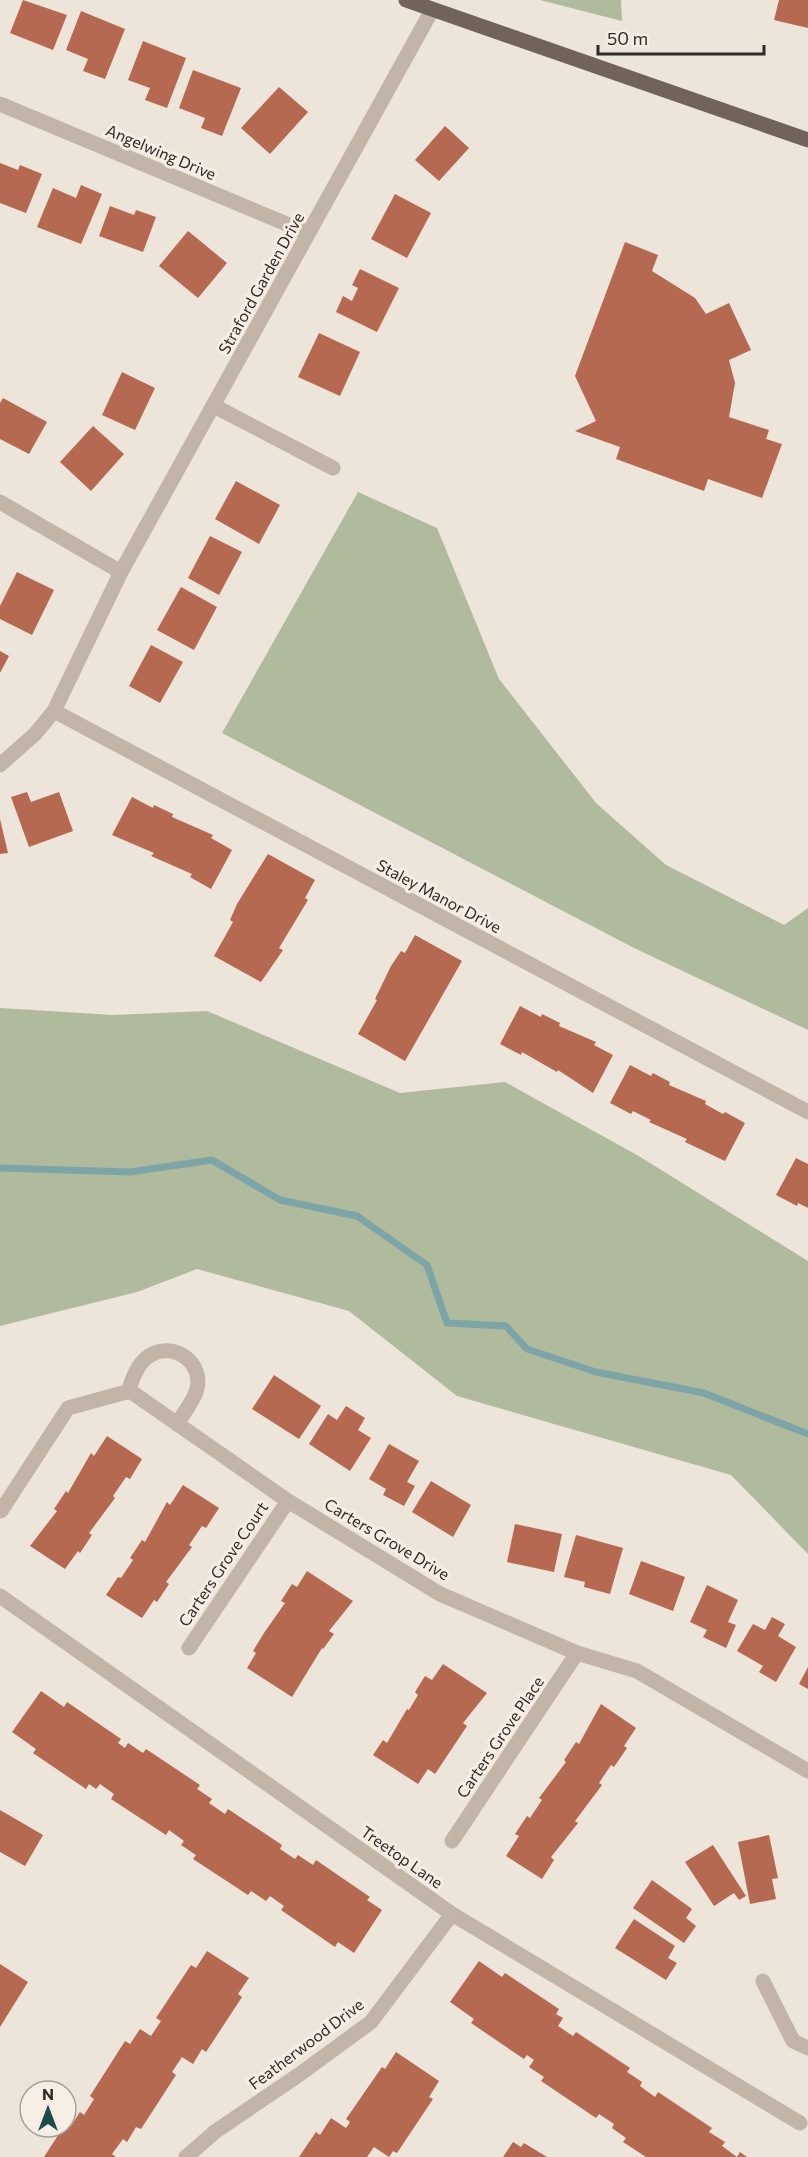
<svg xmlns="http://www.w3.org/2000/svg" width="808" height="2157" viewBox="0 0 808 2157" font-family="Commissioner,sans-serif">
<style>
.green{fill:#b0ba9c}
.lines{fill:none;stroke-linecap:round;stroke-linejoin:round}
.stream{stroke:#7da4a6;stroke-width:7}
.building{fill:#b56950}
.street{stroke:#c3b4a8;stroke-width:15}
.primary{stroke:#71625a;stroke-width:15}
.labels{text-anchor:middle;stroke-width:6;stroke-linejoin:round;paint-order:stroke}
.street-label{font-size:16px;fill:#312a27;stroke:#f6eee5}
</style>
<rect width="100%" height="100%" fill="#ede4da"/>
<!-- green -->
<g class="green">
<path d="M540 0H621L622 21Z"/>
<path d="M358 492 437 528 499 679 596 803 666 865 784 925 808 908V1030L634 948 222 733Z"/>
<path d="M0 1008 113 1015 207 1011 400 1093 505 1082 637 1155 808 1261V1554L731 1475 457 1396 349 1311 197 1269 137 1292 0 1326Z"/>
</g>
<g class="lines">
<!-- stream -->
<path class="stream" d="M0 1168 130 1172 212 1160 280 1200 357 1216 427 1265 447 1323 506 1326 527 1349 596 1372 704 1393 808 1434"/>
</g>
<!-- building -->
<g class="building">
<path d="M23 0 67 15 53 50 10 33Z"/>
<path d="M779 0H808V28L774 20Z"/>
<path d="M81 11 125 29 105 79 83 71 88 59 66 50Z"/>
<path d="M143 41 186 58 167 108 145 100 150 88 128 80Z"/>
<path d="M193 70 241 88 222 136 201 128 205 118 179 108Z"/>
<path d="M279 87 308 112 270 154 241 128Z"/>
<path d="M445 126 469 148 439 181 415 160Z"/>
<path d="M0 163 18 170 20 165 42 174 26 213 0 203Z"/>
<path d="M81 185 102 194 81 244 37 227 53 188 76 198Z"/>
<path d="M395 194 431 213 407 258 371 239Z"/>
<path d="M110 206 134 215 136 210 156 217 143 252 99 236Z"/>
<path d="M188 231 227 263 198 298 159 266Z"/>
<path d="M625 242 658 255 652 271 695 298 706 314 729 303 751 350 729 360 735 383 729 417 769 430 766 439 782 444 762 498 708 479 704 491 616 459 620 447 575 431 596 421 575 376Z"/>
<path d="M360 269 399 288 377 332 336 312 343 296 352 301 358 288 352 285Z"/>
<path d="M319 333 360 352 340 396 298 377Z"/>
<path d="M122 372 155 388 135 430 102 415Z"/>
<path d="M3 398 47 422 29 454 0 439V403Z"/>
<path d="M93 426 124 454 91 491 60 462Z"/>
<path d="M236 481 280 505 259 544 215 519Z"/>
<path d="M210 536 242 552 219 595 188 578Z"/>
<path d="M17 572 54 590 32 635 0 619V606Z"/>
<path d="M181 587 217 607 194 650 157 630Z"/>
<path d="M151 645 183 662 160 703 129 686Z"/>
<path d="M0 651 9 656 0 673Z"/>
<path d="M27 792 31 802 59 792 73 831 29 847 11 797Z"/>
<path d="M132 797 153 808 154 805 173 814 172 817 213 835 211 838 232 850 211 889 190 877 192 874 151 856 154 853 112 835Z"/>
<path d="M0 819 8 853 0 854Z"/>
<path d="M268 854 315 880 305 898 308 900 279 948 283 950 261 982 214 956 233 922 230 920 237 904Z"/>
<path d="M415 935 462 961 405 1061 358 1034 377 1000 375 999 391 966 401 951 405 953Z"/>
<path d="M520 1006 541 1017 542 1014 560 1023 559 1026 596 1042 594 1045 613 1055 593 1093 558 1070 557 1072 522 1052 521 1055 500 1044Z"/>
<path d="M630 1065 651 1076 653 1073 670 1082 669 1085 706 1101 705 1104 723 1114 725 1112 745 1123 725 1161 685 1142 687 1139 649 1122 651 1120 633 1111 631 1114 610 1103Z"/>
<path d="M796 1158 808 1164V1208L798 1203 797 1206 776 1195Z"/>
<path d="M274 1375 321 1406 299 1439 252 1409Z"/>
<path d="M346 1406 365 1418 358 1430 371 1438 350 1471 309 1444 328 1414 337 1420Z"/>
<path d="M107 1436 142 1459 130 1479 126 1477 113 1496 115 1498 89 1533 92 1535 80 1553 78 1551 65 1569 30 1546 57 1511 54 1509 66 1491 68 1493 91 1453 94 1456Z"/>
<path d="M389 1444 419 1461 407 1482 415 1486 404 1506 383 1495 386 1489 369 1479Z"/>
<path d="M431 1481 471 1505 453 1537 412 1512Z"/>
<path d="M183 1485 219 1508 206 1528 202 1526 189 1545 192 1547 166 1582 169 1584 157 1602 154 1600 142 1618 106 1595 118 1577 121 1578 133 1560 130 1558 142 1540 145 1542 167 1502 170 1505Z"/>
<path d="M515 1524 562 1534 554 1572 507 1562Z"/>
<path d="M576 1535 623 1548 610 1594 584 1587 585 1582 564 1577Z"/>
<path d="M641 1561 685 1577 673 1611 629 1594Z"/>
<path d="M307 1571 353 1601 329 1631 334 1634 323 1649 322 1648 292 1697 247 1668 256 1653 253 1651 264 1633 285 1603 281 1601 292 1584 297 1587Z"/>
<path d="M707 1585 738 1600 728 1622 736 1625 726 1648 703 1637 707 1630 690 1622Z"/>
<path d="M772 1617 785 1624 778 1636 796 1647 776 1682 759 1672 763 1666 737 1651 753 1624 765 1630Z"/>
<path d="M443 1664 487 1693 463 1723 467 1726 435 1774 428 1769 418 1784 373 1755 383 1740 387 1743 407 1709 409 1710 418 1695 415 1692 425 1676 432 1680Z"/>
<path d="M808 1667V1689L799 1684Z"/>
<path d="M41 1691 64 1707 67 1702 121 1739 118 1743 125 1748 128 1743 143 1753 146 1749 200 1785 197 1789 212 1799 209 1803 225 1814 228 1809 282 1845 280 1849 295 1859 298 1855 313 1865 316 1860 370 1897 367 1900 382 1910 354 1953 338 1942 335 1947 281 1910 284 1906 270 1896 266 1901 251 1891 248 1895 193 1859 196 1855 181 1845 184 1841 169 1830 166 1835 111 1799 114 1794 100 1784 96 1789 89 1784 86 1789 33 1753 36 1749 12 1732Z"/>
<path d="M601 1704 636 1728 624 1746 627 1748 614 1767 611 1765 599 1783 602 1785 575 1821 578 1823 551 1857 554 1860 542 1879 506 1856 519 1836 515 1834 527 1816 530 1818 542 1800 539 1798 566 1762 564 1760 576 1742 579 1744Z"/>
<path d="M0 1810 43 1835 25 1866 0 1852Z"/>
<path d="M769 1835 778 1878 772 1879 776 1899 750 1904 738 1842Z"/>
<path d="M713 1845 746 1896 739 1900 734 1893 714 1906 685 1862Z"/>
<path d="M652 1880 692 1909 686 1918 696 1926 684 1943 633 1908Z"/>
<path d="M634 1919 675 1946 668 1958 677 1963 666 1980 615 1948Z"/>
<path d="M207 1951 249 1978 238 1994 242 1997 206 2052 202 2049 193 2064 182 2057 172 2072 176 2075 141 2129 136 2127 127 2142 123 2139 112 2154 116 2157H44L66 2123 71 2126 80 2112 84 2115 94 2099 90 2096 125 2041 130 2044 140 2029 151 2036 161 2021 156 2018 191 1965 196 1968Z"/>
<path d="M479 1961 502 1977 505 1973 559 2009 556 2014 563 2018 558 2026 573 2036 576 2032 630 2068 627 2072 642 2082 640 2086 655 2097 658 2092 712 2128 709 2132 725 2142 722 2146 737 2157 740 2152 747 2157H646L623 2142 626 2138 612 2128 614 2124 599 2114 596 2118 541 2081 544 2077 529 2067 534 2060 527 2055 524 2059 471 2023 474 2019 450 2002Z"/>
<path d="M0 1964 28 1982 0 2027Z"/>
<path d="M396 2052 439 2081 429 2097 433 2099 397 2153 393 2151 389 2157 374 2147 367 2157H299L316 2132 320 2135 331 2118 346 2128 350 2122 346 2119 382 2067 385 2069Z"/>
<path d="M513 2142 521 2147 524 2143 547 2157H503Z"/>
</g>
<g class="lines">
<!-- street -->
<g class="street">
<path d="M0 104 308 233"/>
<path d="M214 406 333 468"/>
<path d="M0 502 121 572"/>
<path d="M54 711 808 1112"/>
<path d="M0 765 35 734 54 711 121 572 432 10"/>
<path d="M128 1392C132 1380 137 1364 149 1356 173 1340 206 1363 196 1392 192 1403 183 1414 177 1424"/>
<path d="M1 1511 68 1408 130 1391 288 1501 440 1594 577 1653 637 1671 808 1771"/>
<path d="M0 1596 452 1914 800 2123"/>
<path d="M189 1648 288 1501"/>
<path d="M452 1841 577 1653"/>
<path d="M763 1981 793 2041 808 2048"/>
<path d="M186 2157 216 2131 300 2074 371 2022 452 1914"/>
</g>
<!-- primary -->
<path class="primary" d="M406 0 808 140"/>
</g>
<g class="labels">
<!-- street labels -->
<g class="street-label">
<text transform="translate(161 152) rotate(23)" y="6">Angelwing Drive</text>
<text transform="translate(261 283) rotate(-61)" y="6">Straford Garden Drive</text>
<text transform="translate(439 896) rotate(28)" y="6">Staley Manor Drive</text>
<text transform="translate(387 1539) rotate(31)" y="6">Carters Grove Drive</text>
<text transform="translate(223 1564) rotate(-56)" y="6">Carters Grove Court</text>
<text transform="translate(500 1737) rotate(-56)" y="6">Carters Grove Place</text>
<text transform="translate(402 1857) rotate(35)" y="6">Treetop Lane</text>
<text transform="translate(306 2044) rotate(-37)" y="6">Featherwood Drive</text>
</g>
</g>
<!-- north arrow -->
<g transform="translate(48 2109)"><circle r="28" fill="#f6eee5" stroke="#a7a099" stroke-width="1.5"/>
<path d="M0-4.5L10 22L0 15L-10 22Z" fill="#224a4d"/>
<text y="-9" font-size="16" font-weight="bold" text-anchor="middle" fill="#312a27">N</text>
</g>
<!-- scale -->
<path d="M598 45v9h166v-9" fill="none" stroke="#312a27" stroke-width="3"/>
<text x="607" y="45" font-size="18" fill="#312a27" stroke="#f6eee5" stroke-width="4.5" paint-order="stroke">50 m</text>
</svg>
